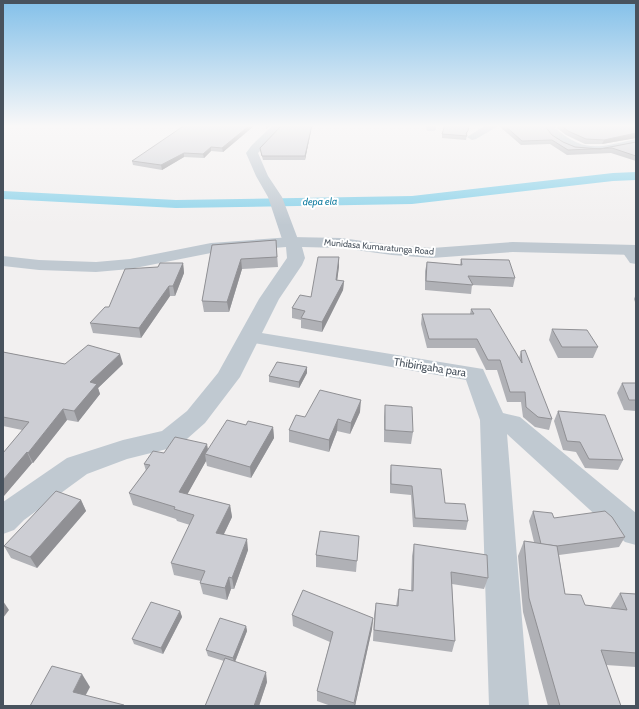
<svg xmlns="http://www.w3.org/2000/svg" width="639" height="709" viewBox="0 0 639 709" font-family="Cabin,sans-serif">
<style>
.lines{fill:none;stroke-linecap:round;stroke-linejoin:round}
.canal{fill:#8dd3ea;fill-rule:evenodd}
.minor{fill:#c0c9d1;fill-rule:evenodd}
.tertiary{fill:#c0c9d1;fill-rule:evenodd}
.wall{fill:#b0b1b6}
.shaded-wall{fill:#909094}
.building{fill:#cdced4;stroke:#909094}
.labels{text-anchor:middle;stroke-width:4;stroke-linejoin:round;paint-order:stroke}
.far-street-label{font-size:9px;fill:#48525d;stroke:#fff}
.far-water-label{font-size:10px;font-style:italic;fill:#0f7ca0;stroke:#fff}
.street-label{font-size:11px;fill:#48525d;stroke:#fff}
</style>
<rect width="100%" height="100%" fill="#f2f0f0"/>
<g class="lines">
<!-- canal -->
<path class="canal" d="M636 172V180L613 181 412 204 176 208 3 199V191L176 200 412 196 613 173Z"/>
<!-- minor -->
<g class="minor">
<path d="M273 125H285L258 153 268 176 282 197 299 242 297 245 291 247 285 245 283 242 268 197 256 176 246 153 252 145Z"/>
<path d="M425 125H435L436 129 435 131H427Z"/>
<path d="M486 125H500L476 139 472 140 467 137Z"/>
<path d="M558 125 555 128C585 154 600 147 636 139V145C602 153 567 161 543 128L545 125Z"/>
<path d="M629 245 636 248V264L630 263 621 250 623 246Z"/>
<path d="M250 331 483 369 503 413 520 417 636 513V545L625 542 507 434 529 706H489L480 420 466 380 243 341 239 337 243 333Z"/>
</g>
<!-- tertiary -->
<path class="tertiary" d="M291 237 341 238 392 245 432 248 513 242 636 245V255L513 252 432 258 392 255 341 248 302 247 305 258 302 265 279 299 240 377 205 423 179 446 127 459 87 474 24 520 14 530 3 534V502L67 458 123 440 162 431 187 411 218 373 259 299 287 258 286 247 211 253 130 269 96 272 39 270 3 266V256L39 260 96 262 130 259 211 243Z"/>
</g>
<!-- wall -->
<g class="wall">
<path d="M255 125 223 152 211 151 204 158 184 157 162 170 133 165 132 161Z"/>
<path d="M312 125 305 160H263L261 153 260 148Z"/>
<path d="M469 125 466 140 442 138V134Z"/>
<path d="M500 125H544L552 135 563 142 575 147 600 149 636 142V161L611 153 567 155 550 144 521 145 500 127Z"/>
<path d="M558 125H636V138L602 144H585L566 135 557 128Z"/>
<path d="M276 240 278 267 242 269 229 312H204L202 301 212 245Z"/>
<path d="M339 257V266L337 280 344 281 343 290 322 332 301 328V320L292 318V308L311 297Z"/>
<path d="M461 259 515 278 513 287 472 285 471 294 425 290V271L427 262 460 265Z"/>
<path d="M183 263 184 273 175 296H170L141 338 93 333 90 323 158 267Z"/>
<path d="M636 294V305L634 299Z"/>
<path d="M471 309 519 358 521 351 552 419 549 430 535 427 523 417 521 402H507L497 370H486L475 348H427L421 324 422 314H470Z"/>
<path d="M552 329 598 347 593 358H558L549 340Z"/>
<path d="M3 352 65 364H123L98 388 100 394 78 422 67 420 33 463H32L3 497 22 430 3 426Z"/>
<path d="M307 367V373L299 388 269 382V376Z"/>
<path d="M622 383H636V411L624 410 617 393Z"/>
<path d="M385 405 413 432 411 444 384 442V417Z"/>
<path d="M558 411 623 460 618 470 585 468 576 452 563 450 554 421Z"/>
<path d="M360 412 350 434 337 431 329 452 289 442V430L305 417Z"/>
<path d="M246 425 273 427 274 438 251 478 207 466 206 461 187 494 230 505 232 517 224 534 248 550 234 589H231L227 600 203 594 200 583 201 581 174 575 171 563 190 525 177 521 176 519 133 505 129 493 146 471 144 464 164 453 208 449Z"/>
<path d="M391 465 445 503 468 521 466 530 413 527 411 495 390 493V474Z"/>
<path d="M81 500 86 511 37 568 11 558 4 546Z"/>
<path d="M533 511 554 518 625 537 619 547 559 555 565 594 585 605 611 608V607L620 593 636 594V667L606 665 621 706H548L523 612 518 556 524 541 534 542 529 521Z"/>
<path d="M359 536 356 572 316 567V555Z"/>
<path d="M414 544 488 578 484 589 452 584 455 641 452 652 373 641 374 615 376 603 396 606 399 589 411 591 412 556Z"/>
<path d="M180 611 182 617 163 654 134 644 132 639Z"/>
<path d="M292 615 373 618 372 629 355 706H331L317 701V691L330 642 293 626Z"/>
<path d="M246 626 247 631 235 662 267 682 259 706H205L224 661 208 656 206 650Z"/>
</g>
<!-- shaded-wall -->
<g class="shaded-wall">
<path d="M250 125H255L223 152 222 148Z"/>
<path d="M271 125 266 129V126Z"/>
<path d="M312 125 305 160V156Z"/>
<path d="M636 133V138L602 144 604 140Z"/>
<path d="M211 147V151L204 158 203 154Z"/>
<path d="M184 153V157L162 170 161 165Z"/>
<path d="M339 257V266L336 290V280Z"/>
<path d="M241 259 242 269 229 312 227 302Z"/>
<path d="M183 263 184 273 175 296 173 286Z"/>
<path d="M344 281 343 290 322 332V322Z"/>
<path d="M169 286 170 296 141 338 139 328Z"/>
<path d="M120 354 123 364 98 388 100 394 78 422 74 411 90 382Z"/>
<path d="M307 367V373L299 388V382Z"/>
<path d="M361 400 360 412 350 434 351 423Z"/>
<path d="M63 409 67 420 33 463 28 453Z"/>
<path d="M338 419 337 431 329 452V440Z"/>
<path d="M273 427 274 438 251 478 250 467Z"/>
<path d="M207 444 209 455 205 454 206 461 182 504 179 492Z"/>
<path d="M27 452 32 463 3 497V480Z"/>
<path d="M81 500 86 511 37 568 30 557Z"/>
<path d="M230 505 232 517 219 544 216 533Z"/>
<path d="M247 539 248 550 234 589 232 578Z"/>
<path d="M229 577 231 589 227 600 225 588Z"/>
<path d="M3 601 9 610 3 618Z"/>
<path d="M180 611 182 617 163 654 161 648Z"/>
<path d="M373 618 372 629 355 706H354Z"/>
<path d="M246 626 247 631 234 664 233 658Z"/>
<path d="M266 672 267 682 259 706H254Z"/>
<path d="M82 674 90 687 81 704 73 692Z"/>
</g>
<!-- building -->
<g class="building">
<path d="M185 125H250L222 148 211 147 203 154 184 153 161 165 132 161Z"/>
<path d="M282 125H312L305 156H262L260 148Z"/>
<path d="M445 125H469L468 131 466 133 467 136 442 134Z"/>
<path d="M504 125H544L552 135 563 142 575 147 600 149 636 142V156L612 148 568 150 552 140 522 141Z"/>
<path d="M561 125H636V133L604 140 586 139 568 131Z"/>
<path d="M276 240 277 257 241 259 227 302 202 301 212 245Z"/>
<path d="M318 257H339L336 280 344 281 322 322 301 318 305 311 292 308 300 295 311 297Z"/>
<path d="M461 259 509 260 515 278 468 276 473 285 426 281 427 262 462 265Z"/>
<path d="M160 263H183L173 286H169L139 328 90 323 105 307H109L125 269 158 267Z"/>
<path d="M471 309H490L522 363 521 351 525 350 552 419 538 417 526 407 525 392H510L500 360H488L477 339H429L422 314H474Z"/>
<path d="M552 329 587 330 598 347H562Z"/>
<path d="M88 345 120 354 90 382 97 384 74 411 63 409 28 453 27 452 3 480V453L29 422 3 417V352L65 364Z"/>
<path d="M277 362 307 367 299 382 269 376Z"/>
<path d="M622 383H636V400H629Z"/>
<path d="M320 390 361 400 351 423 338 419 329 440 289 430 296 415 305 417Z"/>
<path d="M385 405 412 407 413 432 385 430Z"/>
<path d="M558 411 605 415 623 460 589 459 580 442 567 441Z"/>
<path d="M227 420 246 425 248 421 273 427 250 467 205 454Z"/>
<path d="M175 437 207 444 179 492 230 505 216 533 247 539 232 578 229 577 225 588 200 583 205 571 171 563 194 515 174 509 175 507 129 493 150 465 144 464 153 451 164 453Z"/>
<path d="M391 465 441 469 445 503 465 504 468 521 415 518 412 486 391 484Z"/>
<path d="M56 491 81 500 30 557 4 546Z"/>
<path d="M533 511 552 513 554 518 605 511 612 517 625 537 557 546 541 544Z"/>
<path d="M320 531 359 536 357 561 316 555Z"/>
<path d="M524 541 557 546 565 594 581 595 585 605 627 610 620 593 636 594V653L601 650 621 706H560L529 598Z"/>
<path d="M414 544 487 555 488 578 451 572 455 641 374 630 376 603 398 606 399 589 413 591Z"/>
<path d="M303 590 373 618 354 703 317 691 333 632 292 615Z"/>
<path d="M151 602 180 611 161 648 132 639Z"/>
<path d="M220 618 246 626 233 658 206 650Z"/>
<path d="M225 658 266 672 254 706H205Z"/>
<path d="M52 666 82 674 73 692 124 705 123 706H30Z"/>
</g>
<!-- sky -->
<linearGradient id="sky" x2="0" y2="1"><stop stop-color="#83c0e9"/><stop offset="0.56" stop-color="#f9f8f8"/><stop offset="1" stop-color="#f9f8f8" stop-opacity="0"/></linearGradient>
<rect width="639" height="225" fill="url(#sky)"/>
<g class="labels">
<!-- far-street labels -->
<g class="far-street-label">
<text transform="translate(379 247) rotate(5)" y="3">Munidasa Kumaratunga Road</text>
</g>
<!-- far-water labels -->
<g class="far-water-label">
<text transform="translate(320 201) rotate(-1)" y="4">depa ela</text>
</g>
<!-- street labels -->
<g class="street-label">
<text transform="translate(430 367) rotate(9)" y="4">Thibirigaha para</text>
</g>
</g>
<!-- border -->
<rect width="639" height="709" fill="none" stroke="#48525d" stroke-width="8"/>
</svg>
